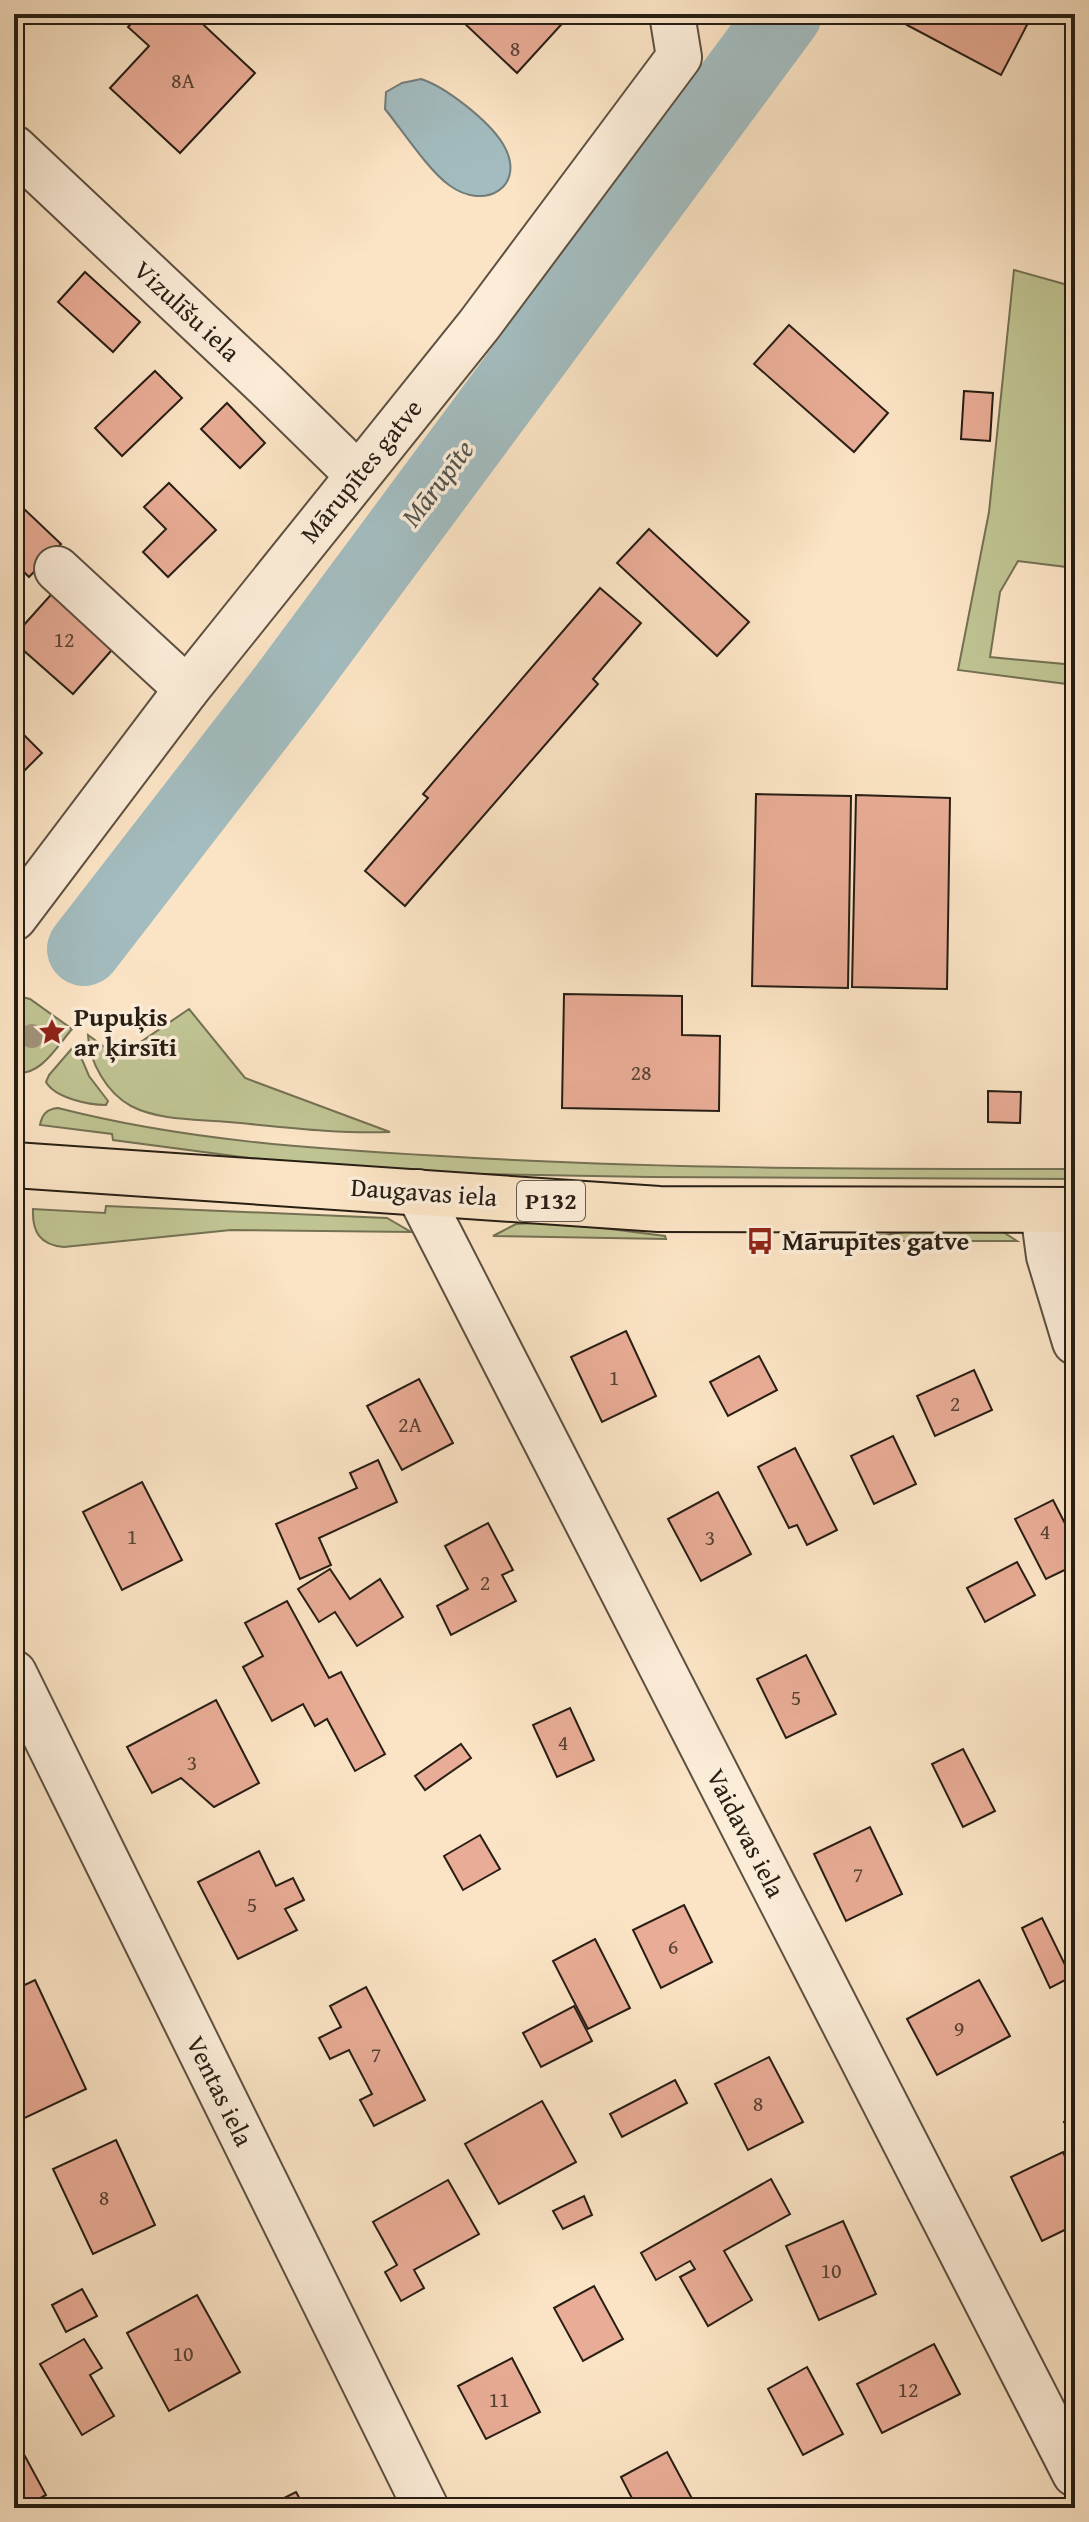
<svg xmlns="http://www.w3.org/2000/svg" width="1089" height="2522" viewBox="0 0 1089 2522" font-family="'Gentium Book Plus',serif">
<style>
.green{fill:#c0c493;stroke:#747154;stroke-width:2}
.water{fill:#a3bcbf;stroke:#717d7b;stroke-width:2}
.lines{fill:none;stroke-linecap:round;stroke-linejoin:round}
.river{stroke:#a3bcbf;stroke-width:74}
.building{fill:#e9ac96;stroke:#271e14;stroke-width:2}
.minor-casing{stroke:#5c5040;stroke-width:48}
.major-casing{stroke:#271e14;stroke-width:48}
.minor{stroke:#fcedd9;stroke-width:44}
.major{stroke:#fbe4c5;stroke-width:44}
.tree{fill:#a09379}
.labels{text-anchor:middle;stroke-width:7;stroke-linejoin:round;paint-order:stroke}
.number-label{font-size:22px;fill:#584234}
.shield{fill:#fcedd9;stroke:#675c4f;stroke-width:2}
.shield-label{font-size:24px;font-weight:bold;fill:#271e14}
.street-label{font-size:26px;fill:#271e14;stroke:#fcedd9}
.poi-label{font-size:26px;font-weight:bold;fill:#271e14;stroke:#fcedd9;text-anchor:start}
.water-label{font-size:28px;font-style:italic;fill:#525550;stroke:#fcedd9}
</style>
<rect width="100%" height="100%" fill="#fbe4c5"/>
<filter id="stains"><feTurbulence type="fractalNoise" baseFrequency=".0025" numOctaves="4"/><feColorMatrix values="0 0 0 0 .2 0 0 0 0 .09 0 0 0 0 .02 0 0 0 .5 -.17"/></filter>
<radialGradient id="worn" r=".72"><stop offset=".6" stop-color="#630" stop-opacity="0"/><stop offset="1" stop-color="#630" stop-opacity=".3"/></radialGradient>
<!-- green -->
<g class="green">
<path d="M1014 270 1075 287V568L1018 561 1000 592 990 657 1075 665V685L958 670 989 512Z"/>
<path d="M14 995 30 999 72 1029C57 1046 40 1078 14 1072Z"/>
<path d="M189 1009 245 1078 390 1132C336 1134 283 1127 229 1122 198 1119 160 1121 131 1106 107 1093 89 1062 88 1035L110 1051 126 1052Z"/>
<path d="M74 1046 78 1050 89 1076 108 1101 106 1105C89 1105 55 1098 46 1082L49 1075Z"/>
<path d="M58 1108C182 1140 313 1149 441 1156 652 1169 864 1169 1075 1169V1179L650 1177 416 1173 249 1158 113 1140 112 1134 40 1125C42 1114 47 1109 58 1108Z"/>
<path d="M106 1206 387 1218 411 1232 231 1230 64 1247C40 1245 32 1232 33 1209L105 1213Z"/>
<path d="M556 1222 665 1236 666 1239 493 1236 516 1224Z"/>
<path d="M926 1229 1003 1232 1017 1241H863L864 1238Z"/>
</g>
<!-- water -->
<path class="water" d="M421 79C446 87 489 121 503 144 528 186 485 212 449 185 429 171 402 130 385 109L386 92 402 83Z"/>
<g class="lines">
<!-- river -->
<path class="river" d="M84 949 285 689 785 14"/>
</g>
<!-- building -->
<g class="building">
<path d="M140 14H192L255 73 180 153 110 88 149 46 128 27Z"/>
<path d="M470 14H568L570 15 517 73 463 22Z"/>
<path d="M913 14H1007L1027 25 1001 75 907 25Z"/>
<path d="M85 272 140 322 113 352 58 302Z"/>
<path d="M789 325 888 413 854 452 754 364Z"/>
<path d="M155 371 182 398 122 456 95 428Z"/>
<path d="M964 391 993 393 990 441 961 439Z"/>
<path d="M227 403 265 443 240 468 201 429Z"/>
<path d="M169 483 216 530 168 577 143 552 166 529 144 507Z"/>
<path d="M22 507 61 544 29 577 14 562V516Z"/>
<path d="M649 529 749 622 717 656 617 563Z"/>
<path d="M57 588 118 643 73 694 14 642V636Z"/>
<path d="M600 588 641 623 593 679 598 684 405 906 365 871 428 798 423 794Z"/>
<path d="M14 725 42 753 17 778 14 775Z"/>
<path d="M756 794 851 796 848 988 752 986Z"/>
<path d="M856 795 950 798 947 989 852 987Z"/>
<path d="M564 994 682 996V1035L720 1036 719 1111 562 1108Z"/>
<path d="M988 1091 1021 1092 1020 1123 988 1122Z"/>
<path d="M626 1331 656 1396 602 1422 571 1357Z"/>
<path d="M759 1356 777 1390 728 1416 710 1382Z"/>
<path d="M974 1370 992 1410 935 1436 917 1396Z"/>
<path d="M419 1379 453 1443 402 1470 367 1406Z"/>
<path d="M893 1436 916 1484 874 1504 851 1456Z"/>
<path d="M795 1448 837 1530 807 1545 797 1525 789 1528 758 1467Z"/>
<path d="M378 1460 397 1502 319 1538 331 1565 300 1579 276 1524 357 1488 350 1473Z"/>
<path d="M142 1482 182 1560 122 1590 83 1512Z"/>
<path d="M718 1492 751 1554 701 1581 668 1519Z"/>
<path d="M1053 1500 1075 1543V1565L1046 1579 1015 1519Z"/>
<path d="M488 1523 513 1570 502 1575 516 1601 451 1635 437 1606 468 1589 445 1546Z"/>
<path d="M1017 1562 1035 1595 985 1622 967 1588Z"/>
<path d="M330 1569 350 1599 380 1579 403 1617 357 1646 335 1612 319 1622 298 1589Z"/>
<path d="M287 1601 329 1678 341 1672 385 1754 355 1771 327 1719 315 1726 303 1704 272 1721 243 1667 263 1656 245 1623Z"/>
<path d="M806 1655 836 1714 786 1738 757 1679Z"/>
<path d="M216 1700 259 1783 214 1807 181 1778 152 1793 127 1747Z"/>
<path d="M570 1708 594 1760 557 1777 533 1725Z"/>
<path d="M461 1744 471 1758 425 1790 415 1776Z"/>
<path d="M963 1749 995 1811 963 1827 932 1764Z"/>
<path d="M870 1827 902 1894 846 1921 814 1854Z"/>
<path d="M480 1835 500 1869 463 1890 444 1856Z"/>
<path d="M259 1851 276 1886 293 1878 304 1900 285 1909 297 1930 238 1959 198 1882Z"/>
<path d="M684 1905 712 1962 661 1988 633 1930Z"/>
<path d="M1042 1918 1071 1977 1050 1988 1022 1928Z"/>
<path d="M595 1939 630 2008 588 2029 553 1961Z"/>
<path d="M35 1980 86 2089 14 2123V1990Z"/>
<path d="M979 1980 1010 2036 937 2075 907 2019Z"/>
<path d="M366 1987 425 2100 374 2126 360 2100 372 2094 349 2050 330 2059 319 2038 341 2027 330 2006Z"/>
<path d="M574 2006 592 2041 541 2067 523 2033Z"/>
<path d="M769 2057 803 2122 748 2150 715 2084Z"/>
<path d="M675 2080 687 2103 622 2137 610 2114Z"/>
<path d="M542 2101 576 2162 499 2204 465 2144Z"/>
<path d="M1075 2116V2142L1064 2122Z"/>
<path d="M116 2140 155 2225 93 2254 53 2169Z"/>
<path d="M1063 2152 1075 2177V2225L1042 2241 1011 2177Z"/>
<path d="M771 2179 790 2214 724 2251 752 2300 708 2326 680 2277 695 2269 690 2261 656 2280 641 2253Z"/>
<path d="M448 2180 479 2234 414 2270 424 2288 401 2301 385 2272 397 2265 373 2222Z"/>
<path d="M584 2196 592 2215 563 2229 553 2211Z"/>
<path d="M843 2221 876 2294 819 2320 786 2246Z"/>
<path d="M594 2286 623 2339 583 2361 554 2308Z"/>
<path d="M82 2289 97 2316 66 2332 52 2305Z"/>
<path d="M197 2295 240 2372 169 2411 127 2333Z"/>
<path d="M84 2339 102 2368 90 2375 114 2416 82 2435 40 2364Z"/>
<path d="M934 2344 960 2394 882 2433 857 2384Z"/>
<path d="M512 2358 540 2412 486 2439 458 2386Z"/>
<path d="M807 2367 843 2434 803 2455 768 2389Z"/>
<path d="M14 2436 46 2495 22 2508H14Z"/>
<path d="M667 2452 697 2508H637L621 2477Z"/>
<path d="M296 2492 305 2508H264Z"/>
</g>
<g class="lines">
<!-- minor casing -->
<g class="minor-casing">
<g id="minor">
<path d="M14 148 266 385 358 475"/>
<path d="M57 569 187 689"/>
<path d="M14 918 187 689 479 325 679 57 672 14"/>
<path d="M418 1192 1075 2474"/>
<path d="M1043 1211 1049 1256 1075 1342"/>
<path d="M14 1673 426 2508"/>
</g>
</g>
<!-- major casing -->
<g class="major-casing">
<path id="major" d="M14 1165 659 1209 1075 1210"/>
</g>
<!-- minor -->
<use href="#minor" class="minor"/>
<!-- major -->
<use href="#major" class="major"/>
</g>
<!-- trees -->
<circle class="tree" cx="32" cy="1036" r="12"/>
<!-- icons -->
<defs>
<g id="sight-bare" transform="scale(2.16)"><path d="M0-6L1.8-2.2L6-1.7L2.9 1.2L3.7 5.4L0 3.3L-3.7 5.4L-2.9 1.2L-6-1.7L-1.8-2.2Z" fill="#8f2418" stroke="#fcedd9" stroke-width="2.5" paint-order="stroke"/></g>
<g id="bus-bare" transform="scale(2.16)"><path d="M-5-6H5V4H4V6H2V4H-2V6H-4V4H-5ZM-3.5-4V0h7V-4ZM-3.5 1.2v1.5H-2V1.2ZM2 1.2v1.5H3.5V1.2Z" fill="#8f2418" stroke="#fcedd9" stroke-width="2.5" paint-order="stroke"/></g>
</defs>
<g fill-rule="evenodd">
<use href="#sight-bare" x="52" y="1032"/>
<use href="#bus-bare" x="760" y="1241"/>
</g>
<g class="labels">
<!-- number labels -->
<g class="number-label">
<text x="515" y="56">8</text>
<text x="183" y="88">8A</text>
<text x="64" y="647">12</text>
<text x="641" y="1080">28</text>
<text x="614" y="1385">1</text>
<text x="955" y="1411">2</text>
<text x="410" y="1432">2A</text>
<text x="1045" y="1539">4</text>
<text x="132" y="1544">1</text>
<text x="710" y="1545">3</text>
<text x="485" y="1590">2</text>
<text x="796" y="1705">5</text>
<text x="563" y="1750">4</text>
<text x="192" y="1770">3</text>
<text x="858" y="1882">7</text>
<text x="252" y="1912">5</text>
<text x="673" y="1954">6</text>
<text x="959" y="2036">9</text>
<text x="376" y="2062">7</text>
<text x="758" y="2111">8</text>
<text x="104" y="2205">8</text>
<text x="831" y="2278">10</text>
<text x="183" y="2361">10</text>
<text x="908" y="2397">12</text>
<text x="499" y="2407">11</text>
</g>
<!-- shield labels -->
<rect class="shield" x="517" y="1181" width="68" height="40" rx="6"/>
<g class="shield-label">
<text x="551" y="1209">P132</text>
</g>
<!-- street labels -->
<g class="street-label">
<text transform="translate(187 311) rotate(43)" y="9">Vizulīšu iela</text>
<text transform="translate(361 471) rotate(-51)" y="9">Mārupītes gatve</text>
<text transform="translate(424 1192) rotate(4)" y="9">Daugavas iela</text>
<text transform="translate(746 1833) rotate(63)" y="9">Vaidavas iela</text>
<text transform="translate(220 2091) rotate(64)" y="9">Ventas iela</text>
</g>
<!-- poi labels -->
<g class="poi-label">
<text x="74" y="1026">Pupuķis<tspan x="74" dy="30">ar ķirsīti</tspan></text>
<text x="782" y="1250">Mārupītes gatve</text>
</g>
<!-- water labels -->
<g class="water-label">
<text transform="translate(437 483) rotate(-53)" y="10">Mārupīte</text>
</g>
</g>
<!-- margin -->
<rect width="1089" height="2522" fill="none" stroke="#fbe4c5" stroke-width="48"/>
<rect x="16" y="16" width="1057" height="2490" fill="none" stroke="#271e14" stroke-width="4"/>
<rect x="24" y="24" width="1041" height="2474" fill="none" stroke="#271e14" stroke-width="2"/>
<rect width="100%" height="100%" filter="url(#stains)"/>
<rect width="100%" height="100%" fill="url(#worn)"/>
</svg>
